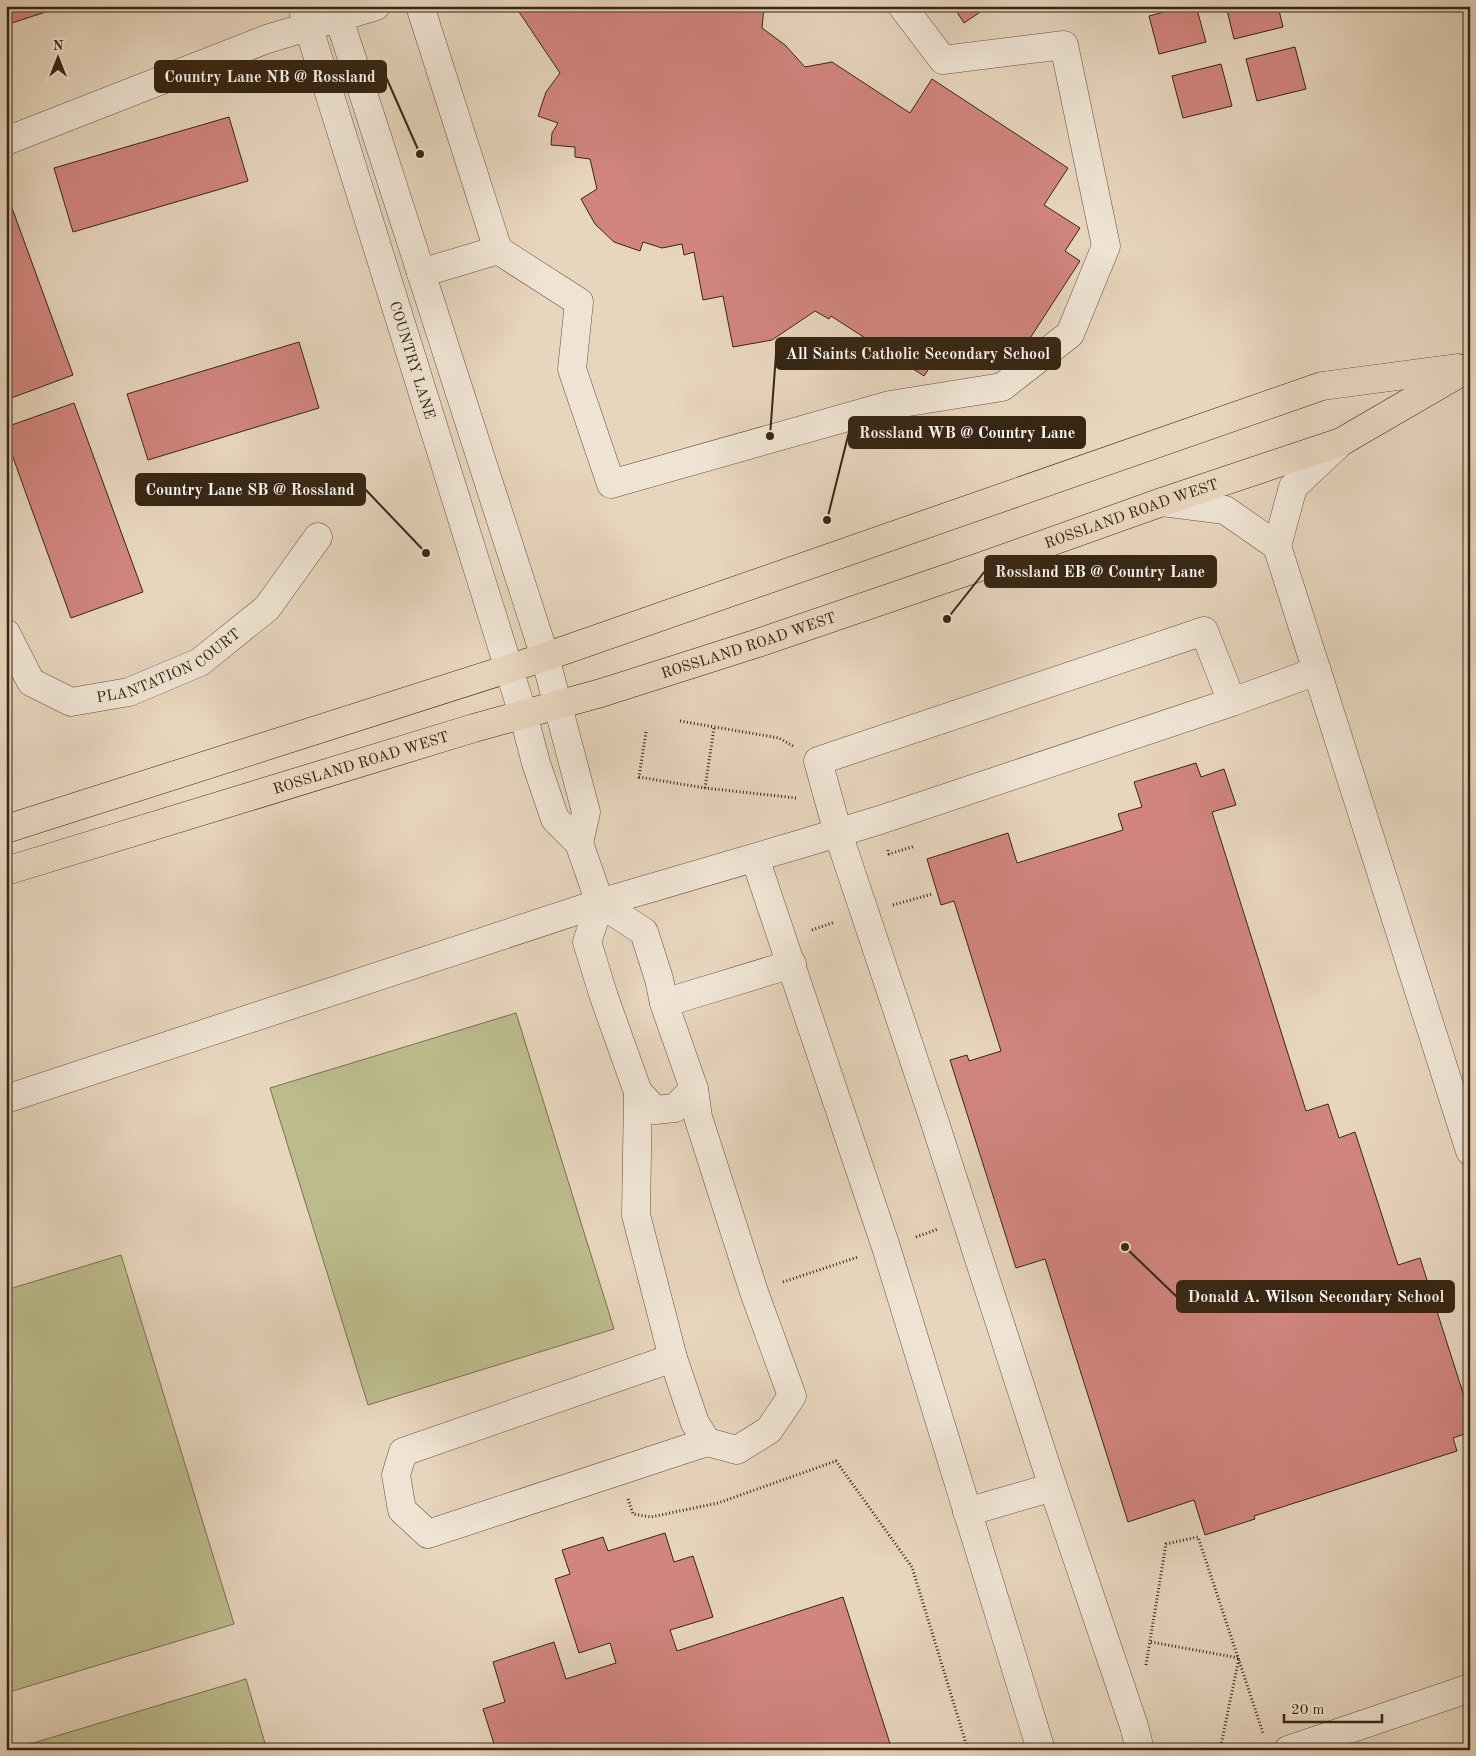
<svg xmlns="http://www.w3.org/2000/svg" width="1476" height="1756" viewBox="0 0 1476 1756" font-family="'Old Standard TT',serif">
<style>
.green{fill:#bcbb8c;stroke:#797050}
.building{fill:#d1857e;stroke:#362613}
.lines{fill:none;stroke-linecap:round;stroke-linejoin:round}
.minor-casing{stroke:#62523e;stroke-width:29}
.major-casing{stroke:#362613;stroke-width:29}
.path{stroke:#362613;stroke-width:3;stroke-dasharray:1 2.5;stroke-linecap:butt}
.minor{stroke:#efe4d4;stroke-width:28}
.major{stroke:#e7d5bd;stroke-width:28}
.labels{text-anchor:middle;stroke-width:4;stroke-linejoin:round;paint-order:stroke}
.street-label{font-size:15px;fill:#362613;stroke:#efe4d4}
.leader{fill:none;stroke:#362613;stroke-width:2}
.callout-dot{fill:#362613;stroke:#efe4d4;stroke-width:2}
.callout{fill:#362613;stroke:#362613;stroke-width:2}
.callout-label{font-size:16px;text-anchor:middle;font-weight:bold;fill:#fff}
</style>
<rect width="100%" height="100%" fill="#e7d5bd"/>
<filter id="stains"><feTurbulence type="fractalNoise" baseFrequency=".004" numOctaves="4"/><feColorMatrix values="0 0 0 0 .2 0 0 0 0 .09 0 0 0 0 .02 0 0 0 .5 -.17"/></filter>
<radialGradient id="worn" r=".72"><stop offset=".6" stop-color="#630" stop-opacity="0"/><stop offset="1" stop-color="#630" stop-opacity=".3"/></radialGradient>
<!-- green -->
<g class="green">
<path d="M516 1013 614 1329 368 1405 270 1088Z"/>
<path d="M121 1255 234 1624 6 1693V1290Z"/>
<path d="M246 1679 267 1750H10Z"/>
</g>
<!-- building -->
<g class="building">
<path d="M6 6H64L12 23Z"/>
<path d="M515 6H764L762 28 785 45 805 67 832 62 910 113 932 79 1068 168 1044 205 1080 228 1065 251 1080 261 1014 363 993 350 984 365 947 341 924 376 831 316 829 319 815 311 772 340 733 347 723 296 703 300 694 252 684 255 682 244 662 248 643 242 640 251 614 242 595 224 581 199 597 189 590 159 575 157V147L551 145 552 133 558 123 538 116 546 92 560 73Z"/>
<path d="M953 6H989L964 23Z"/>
<path d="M1186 6H1196L1206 42 1159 54 1149 16Z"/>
<path d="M1226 6H1278L1283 27 1234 39Z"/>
<path d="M1295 47 1306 89 1257 101 1246 59Z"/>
<path d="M1221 64 1232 106 1183 118 1172 76Z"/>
<path d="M229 117 248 181 73 232 54 168Z"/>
<path d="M12 208 73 375 6 400V210Z"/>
<path d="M299 342 319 408 148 460 127 394Z"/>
<path d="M74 403 143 592 71 618 6 438V427Z"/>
<path d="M1196 763 1201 777 1224 769 1236 805 1212 812 1306 1111 1328 1104 1339 1138 1355 1132 1398 1265 1420 1258 1470 1415V1432L1453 1438 1457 1451 1254 1516 1255 1519 1205 1535 1194 1500 1128 1522 1045 1259 1016 1268 950 1060 967 1055 969 1061 1001 1051 954 901 941 905 927 859 1008 833 1017 863 1123 830 1118 814 1142 807 1134 782Z"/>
<path d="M665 1533 674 1562 693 1556 713 1617 670 1630 677 1651 843 1597 892 1750H496L483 1709 505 1702 493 1662 554 1642 566 1679 616 1663 610 1643 579 1653 555 1579 570 1574 562 1550 603 1537 608 1551Z"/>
</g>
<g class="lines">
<!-- minor casing -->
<g class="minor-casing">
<g id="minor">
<path id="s1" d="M302 6 523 714 536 763 555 819 579 843 600 903 587 942 604 997 638 1092 655 1110 675 1108 694 1089 664 1003 659 979 644 932 600 903"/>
<path d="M335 6 545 657 586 812 579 843"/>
<path d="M420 6 498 250 421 273"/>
<path d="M6 141 267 39 376 6"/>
<path d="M498 250 579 302 572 369 611 484 890 405 1002 387 1070 334 1106 246 1064 45 943 60 902 6"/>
<path d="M1341 442 1293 487 1277 546 1470 1151"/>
<path d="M1162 502 1225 510 1277 546"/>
<path id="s2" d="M6 633 31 682 71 702 129 692 200 662 267 608 318 537"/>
<path d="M755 858 886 1247 1041 1750"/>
<path d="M664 1003 792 964"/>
<path d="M638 1092 636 1215 673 1358 695 1423 707 1442 737 1450 769 1430 792 1396 754 1292 698 1117 694 1089"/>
<path d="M6 1099 600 903 804 843 880 820 1232 702 1317 671"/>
<path d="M673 1358 403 1452 396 1475 402 1510 428 1534 707 1442"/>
<path d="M967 1512 1053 1487"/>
<path d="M1140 1750 1134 1726 1053 1487 935 1123 838 833 818 761 1204 631 1232 702"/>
<path d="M1288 1750 1470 1688"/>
</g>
</g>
<!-- major casing -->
<g class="major-casing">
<g id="major">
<path d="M6 829 545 657 1322 386 1458 368"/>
<path id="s3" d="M6 871 474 728 601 693 755 644 977 568 1162 502 1341 442 1470 367"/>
</g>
</g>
<!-- path -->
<g class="path">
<path d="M680 721 779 738 793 746"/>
<path d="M646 732 639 777 705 788 796 798"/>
<path d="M705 788 714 728"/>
<path d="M888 850 889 854 915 846"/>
<path d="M893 905 932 894"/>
<path d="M812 930 835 922"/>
<path d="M916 1237 938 1229"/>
<path d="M783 1282 858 1257"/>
<path d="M628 1499 633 1514 651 1517 718 1503 836 1461 912 1567 968 1750"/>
<path d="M1151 1642 1239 1658 1220 1750"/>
<path d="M1146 1665 1166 1544 1198 1537 1263 1733"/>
</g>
<!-- minor -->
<use href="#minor" class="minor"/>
<!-- major -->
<use href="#major" class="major"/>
</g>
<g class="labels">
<!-- street labels -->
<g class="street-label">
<text dy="5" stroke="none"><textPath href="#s1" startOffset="371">COUNTRY LANE</textPath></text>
<text dy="5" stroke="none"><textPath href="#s3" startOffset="1181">ROSSLAND ROAD WEST</textPath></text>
<text dy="5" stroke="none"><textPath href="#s3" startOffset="776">ROSSLAND ROAD WEST</textPath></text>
<text dy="5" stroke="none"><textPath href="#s2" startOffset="205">PLANTATION COURT</textPath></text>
<text dy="5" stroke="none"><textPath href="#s3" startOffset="371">ROSSLAND ROAD WEST</textPath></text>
</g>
</g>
<!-- callouts -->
<path class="leader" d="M420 154L386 77M770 436L776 354M827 520L849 432M426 553L365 489M947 619L985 571M1125 1247L1177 1297"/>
<g class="callout-dot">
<circle cx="420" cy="154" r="5"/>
<circle cx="770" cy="436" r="5"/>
<circle cx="827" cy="520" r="5"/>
<circle cx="426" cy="553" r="5"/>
<circle cx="947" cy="619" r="5"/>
<circle cx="1125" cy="1247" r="5"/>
</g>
<g class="callout">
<rect x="155" y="61" width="231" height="31" rx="5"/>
<rect x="776" y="338" width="284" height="31" rx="5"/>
<rect x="849" y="417" width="236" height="31" rx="5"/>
<rect x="136" y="474" width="229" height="31" rx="5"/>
<rect x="985" y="556" width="231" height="31" rx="5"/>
<rect x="1177" y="1281" width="277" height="31" rx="5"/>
</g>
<g class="callout-label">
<text x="270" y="82">Country Lane NB @ Rossland</text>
<text x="918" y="359">All Saints Catholic Secondary School</text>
<text x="967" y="438">Rossland WB @ Country Lane</text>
<text x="250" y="495">Country Lane SB @ Rossland</text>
<text x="1100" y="577">Rossland EB @ Country Lane</text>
<text x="1316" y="1302">Donald A. Wilson Secondary School</text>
</g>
<!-- margin -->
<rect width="1476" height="1756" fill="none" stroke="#e7d5bd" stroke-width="25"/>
<rect x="8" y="8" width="1461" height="1741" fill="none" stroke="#362613" stroke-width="2.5"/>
<rect x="12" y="12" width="1451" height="1731" fill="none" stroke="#362613"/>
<!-- north arrow -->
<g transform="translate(58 58)" stroke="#efe4d4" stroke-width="4" paint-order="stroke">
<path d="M0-4L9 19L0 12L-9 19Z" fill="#362613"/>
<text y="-8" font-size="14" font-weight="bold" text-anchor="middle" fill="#362613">N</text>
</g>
<!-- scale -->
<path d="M1284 1714v8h98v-8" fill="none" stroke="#362613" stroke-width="2.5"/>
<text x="1291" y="1714" font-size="15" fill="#362613" stroke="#efe4d4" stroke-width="4" paint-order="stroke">20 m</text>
<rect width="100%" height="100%" filter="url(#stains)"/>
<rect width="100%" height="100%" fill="url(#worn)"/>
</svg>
